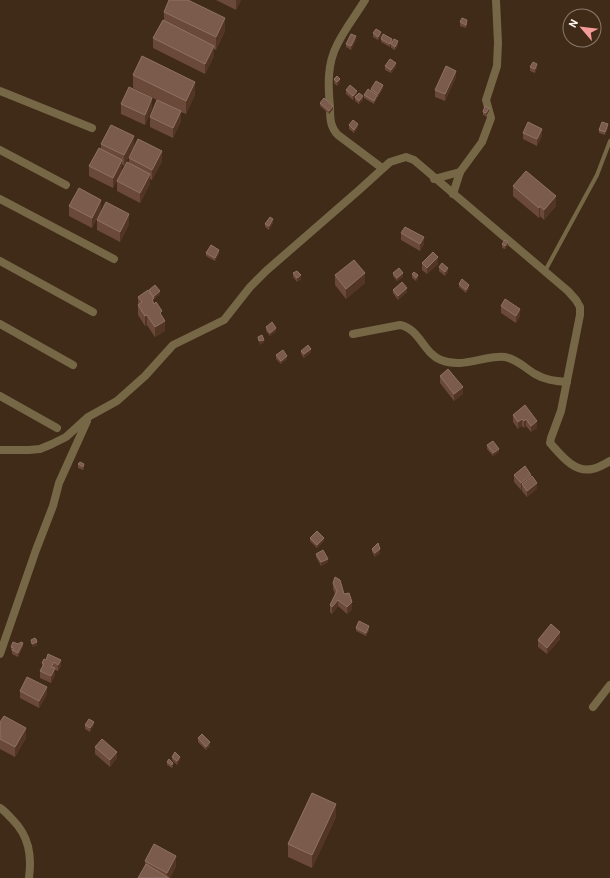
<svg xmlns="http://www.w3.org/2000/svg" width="610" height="878" viewBox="0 0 610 878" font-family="Barlow,sans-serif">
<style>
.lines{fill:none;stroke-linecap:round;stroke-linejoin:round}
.lane{stroke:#766846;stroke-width:4}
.street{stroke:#766846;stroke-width:8}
.wall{fill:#6a4939}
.shaded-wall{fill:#533524}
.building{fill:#7a5b4c;stroke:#8f7265}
</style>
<rect width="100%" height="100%" fill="#402a18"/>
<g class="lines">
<!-- lane -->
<path class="lane" d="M545 271 597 175 610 141"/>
<!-- street -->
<g class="street">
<path d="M365 0C356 15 344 30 337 45 327 64 328 86 330 107 330 118 330 127 338 135L382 168"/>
<path d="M0 91 92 128"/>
<path d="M0 150 66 185"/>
<path d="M434 179 460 172"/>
<path d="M453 194 460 172 482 142 491 118 486 100 497 66 498 43 496 0"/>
<path d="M0 199 114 259"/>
<path d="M0 261 93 312"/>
<path d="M0 324 73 365"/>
<path d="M353 334 400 325C420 329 423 353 441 360 463 369 484 355 505 357 517 359 525 368 535 374 545 380 555 381 567 382"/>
<path d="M0 396 57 428"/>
<path d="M0 450H29L40 449 52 444 66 437 88 417 117 401 145 376 173 345 224 320 250 287 266 271 358 191 390 162 406 157 414 160 568 291 576 300 580 307V315L561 411 551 438 550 443C561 455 574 473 592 469 598 468 605 464 610 461"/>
<path d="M0 654 36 550 53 506 59 483 87 421"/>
<path d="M593 707 610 685"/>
<path d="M0 808C5 811 8 815 12 819 29 836 32 855 29 878"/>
</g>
</g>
<!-- wall -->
<g class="wall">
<path d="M216 0H241L236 10Z"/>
<path d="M164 12 225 31 216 50 214 49V56L205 74 153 48V38L164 20Z"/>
<path d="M460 22 467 24 466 28 460 26Z"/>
<path d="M373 33 381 36 378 40 373 37Z"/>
<path d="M381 39 392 42 398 45 395 50 391 48V45L390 47 381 42Z"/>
<path d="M356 40 351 50 346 47V44Z"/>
<path d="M385 66 396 67 391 73 385 70Z"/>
<path d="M530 67 537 68 535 73 530 71Z"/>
<path d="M133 75 195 95 186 114 181 112V121L173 138 150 127V117L165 104 133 88Z"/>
<path d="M456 77 445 101 435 97V90Z"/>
<path d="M334 79 340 82 337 86 334 83Z"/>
<path d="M383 88 378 97H377V98L374 104 364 98V95L371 91V89Z"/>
<path d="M346 90 357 95 363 100 359 104 355 101V97L353 100 346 94Z"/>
<path d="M320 103 333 109 329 114 320 106Z"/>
<path d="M121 104 152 108 145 125 121 114Z"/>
<path d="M489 111 486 116 483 115V112Z"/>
<path d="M349 125 358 127 354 133 349 129Z"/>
<path d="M608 128 605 135 599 133V130Z"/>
<path d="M523 133 542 136 537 146 523 139Z"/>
<path d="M101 144 134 146 124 166 122 164V170L113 188 89 176V166L101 149Z"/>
<path d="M129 158 162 161 152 180 150 179V184L140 203 117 191V181L129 163Z"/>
<path d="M513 186 556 206 544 220 540 216 539 218 513 196Z"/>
<path d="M69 206 101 210 92 228 69 216Z"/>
<path d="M97 220 129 224 120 242 97 230Z"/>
<path d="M273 223 269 230 265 227V224Z"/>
<path d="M401 233 424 244 420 251 401 240Z"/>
<path d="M502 244 508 245 505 249 502 248Z"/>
<path d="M206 253H219L215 261 206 256Z"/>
<path d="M422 263 438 264 427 274 422 270Z"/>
<path d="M439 267 448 272 445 276 439 271Z"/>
<path d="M293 273 301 279 297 282 293 277Z"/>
<path d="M393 273 403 277 397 281 393 276Z"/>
<path d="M412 274 418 279 416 281 412 278Z"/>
<path d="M335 275 365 283 346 299 335 285Z"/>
<path d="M459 284 469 289 466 293 459 287Z"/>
<path d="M393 290 407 292 398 300 393 293Z"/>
<path d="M160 294 154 299V304L162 316 165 331 155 337 147 325 145 326 138 315V297Z"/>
<path d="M501 306 520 316 516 323 501 313Z"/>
<path d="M266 327 276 331 270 336 266 331Z"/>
<path d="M301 351 311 352 304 358 301 354Z"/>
<path d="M276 355 287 359 281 364 276 359Z"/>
<path d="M440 376 463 394 454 401 440 383Z"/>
<path d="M525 405 537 428 531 432 526 426 524 428 522 426 518 429 513 422V415Z"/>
<path d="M487 445 499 452 493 456 487 449Z"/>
<path d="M78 464 84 468 83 470 78 468Z"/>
<path d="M514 475 531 477 537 489 527 497 522 491V489L521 490 514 482Z"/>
<path d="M310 538 324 541 317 548 310 541Z"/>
<path d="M372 549 380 553 375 557 372 552Z"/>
<path d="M316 554 328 562 321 566 316 557Z"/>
<path d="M333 583 344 594 352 609 347 614 338 606 332 614 330 612V605L335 594 333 589Z"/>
<path d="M356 628 369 630 366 636 356 631Z"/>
<path d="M560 639 547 654 538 647V640Z"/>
<path d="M23 646 18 657 12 654V651L11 650V647Z"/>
<path d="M48 654 61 666 58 671 55 670V675L51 683 40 678V671L42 667V663L46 660Z"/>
<path d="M20 691 47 694 39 708 20 698Z"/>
<path d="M0 722 26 738 15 757 0 749Z"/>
<path d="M85 725H94L90 732 85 729Z"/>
<path d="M198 738 210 746 206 750 198 742Z"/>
<path d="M95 747 117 758 110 767 95 754Z"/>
<path d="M172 757 180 760 177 765 172 760Z"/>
<path d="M167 762 173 766 172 768 167 765Z"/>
<path d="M336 817 312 868 288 857V844Z"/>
<path d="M145 861 176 866 170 878 145 866Z"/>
</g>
<!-- shaded-wall -->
<g class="shaded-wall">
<path d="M236 0H241L236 10Z"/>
<path d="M225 18V31L216 50V37Z"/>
<path d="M381 32V36L378 40V37Z"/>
<path d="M356 36V40L351 50V46Z"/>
<path d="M392 39V42L390 47V44Z"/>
<path d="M398 41V45L395 50V47Z"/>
<path d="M214 46V56L205 74V64Z"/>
<path d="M396 63V67L391 73V70Z"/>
<path d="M537 64V68L535 73V69Z"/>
<path d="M456 71V77L445 101V94Z"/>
<path d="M340 79V82L337 86V82Z"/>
<path d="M195 82V95L186 114V101Z"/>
<path d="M383 85V88L378 97V94Z"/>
<path d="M357 91V95L353 100V96Z"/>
<path d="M377 95V98L374 104V101Z"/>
<path d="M363 96V100L359 104V101Z"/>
<path d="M152 98V108L145 125V115Z"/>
<path d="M333 106V109L329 114V111Z"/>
<path d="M489 108V111L486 116V113Z"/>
<path d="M181 111V121L173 138V128Z"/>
<path d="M358 124V127L354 133V130Z"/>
<path d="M608 124V128L605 135V132Z"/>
<path d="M542 129V136L537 146V139Z"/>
<path d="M134 136V146L124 166V155Z"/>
<path d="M162 151V161L152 180V170Z"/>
<path d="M122 160V170L113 188V178Z"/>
<path d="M150 174V184L140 203V193Z"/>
<path d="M556 196V206L544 220V210Z"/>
<path d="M101 200V210L92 228V218Z"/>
<path d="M540 206V216L539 218V208Z"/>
<path d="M129 214V224L120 242V232Z"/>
<path d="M273 219V223L269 230V226Z"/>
<path d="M424 237V244L420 251V244Z"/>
<path d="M508 242V245L505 249V246Z"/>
<path d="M219 250V253L215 261V258Z"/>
<path d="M438 257V264L427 274V268Z"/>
<path d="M448 268V272L445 276V272Z"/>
<path d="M365 273V283L346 299V289Z"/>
<path d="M403 273V277L397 281V278Z"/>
<path d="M301 275V279L297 282V278Z"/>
<path d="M418 275V279L416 281V278Z"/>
<path d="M469 285V289L466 293V290Z"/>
<path d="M407 288V292L398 300V296Z"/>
<path d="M160 291V294L154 299V309L152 310V297Z"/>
<path d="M520 309V316L516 323V316Z"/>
<path d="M147 315V325L145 326V316Z"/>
<path d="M165 321V331L155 337V327Z"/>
<path d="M276 328V331L270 336V333Z"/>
<path d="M264 340V343L259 345V341Z"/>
<path d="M311 349V352L304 358V354Z"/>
<path d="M287 356V359L281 364V361Z"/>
<path d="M463 387V394L454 401V394Z"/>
<path d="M522 419V426L518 429V422Z"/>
<path d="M526 419V426L524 428V421Z"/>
<path d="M537 421V428L531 432V426Z"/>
<path d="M499 449V452L493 456V453Z"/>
<path d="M531 475V481L522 484V489L521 490V483Z"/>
<path d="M537 483V489L527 497V491Z"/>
<path d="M324 538V541L317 548V545Z"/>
<path d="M380 549V553L375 557V553Z"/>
<path d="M328 559V562L321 566V562Z"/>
<path d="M338 600V606L332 614V607Z"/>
<path d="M352 602V609L347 614V607Z"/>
<path d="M369 626V630L366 636V633Z"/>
<path d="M560 632V639L547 654V648Z"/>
<path d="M37 642V646L32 647V644Z"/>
<path d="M23 643V646L18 657V653Z"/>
<path d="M61 660V666L58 671V665Z"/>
<path d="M55 668V675L51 683V676Z"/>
<path d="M47 687V694L39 708V701Z"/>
<path d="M94 722V725L90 732V728Z"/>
<path d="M26 728V738L15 757V747Z"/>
<path d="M210 742V746L206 750V747Z"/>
<path d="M117 752V758L110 767V760Z"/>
<path d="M180 757V760L177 765V761Z"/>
<path d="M336 804V817L312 868V855Z"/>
<path d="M176 856V866L170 878H167V873Z"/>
</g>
<!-- building -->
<g class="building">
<path d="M169 0H188L225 18 216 37 164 12Z"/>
<path d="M462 18 467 20 466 25 460 22Z"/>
<path d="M163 20 214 46 205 64 153 38Z"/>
<path d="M376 29 381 32 378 37 373 33Z"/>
<path d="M351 34 356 36 351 46 346 44Z"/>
<path d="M383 34 392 39 390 44 381 39Z"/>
<path d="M394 39 398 41 395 47 391 44Z"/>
<path d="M142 56 195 82 186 101 133 75Z"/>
<path d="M390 59 396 63 391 70 385 66Z"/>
<path d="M533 62 537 64 535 69 530 67Z"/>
<path d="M446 66 456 71 445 94 435 90Z"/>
<path d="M337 76 340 79 337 82 334 79Z"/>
<path d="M376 81 383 85 378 94 371 89Z"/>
<path d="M350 85 357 91 353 96 346 90Z"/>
<path d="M129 87 152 98 145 115 121 104Z"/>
<path d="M368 89 377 95 374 101 364 95Z"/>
<path d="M359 93 363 96 359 101 355 97Z"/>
<path d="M324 98 333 106 329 111 320 103Z"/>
<path d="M157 100 181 111 173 128 150 117Z"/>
<path d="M485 106 489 108 486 113 483 112Z"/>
<path d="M353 120 358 124 354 130 349 125Z"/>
<path d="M528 122 542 129 537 139 523 133Z"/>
<path d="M602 122 608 124 605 132 599 130Z"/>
<path d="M111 125 134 136 124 155 101 144Z"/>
<path d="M138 139 162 151 152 170 129 158Z"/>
<path d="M99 148 122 160 113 178 89 166Z"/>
<path d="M127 162 150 174 140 193 117 181Z"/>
<path d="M526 171 556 196 544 210 540 206 539 208 513 186Z"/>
<path d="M79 188 101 200 92 218 69 206Z"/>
<path d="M106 202 129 214 120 232 97 220Z"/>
<path d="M270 217 273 219 269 226 265 224Z"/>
<path d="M405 227 424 237 420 244 401 233Z"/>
<path d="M505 240 508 242 505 246 502 244Z"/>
<path d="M211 245 219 250 215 258 206 253Z"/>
<path d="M433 252 438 257 427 268 422 263Z"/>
<path d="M354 260 365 273 346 289 335 275Z"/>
<path d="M442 263 448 268 445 272 439 267Z"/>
<path d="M399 268 403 273 397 278 393 273Z"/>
<path d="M297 271 301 275 297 278 293 273Z"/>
<path d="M414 272 418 275 416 278 412 274Z"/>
<path d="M462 279 469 285 466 290 459 284Z"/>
<path d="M402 282 407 288 398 296 393 290Z"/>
<path d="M155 285 160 291 153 297 149 290Z"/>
<path d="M148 290 154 298 152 300 154 304 156 302 162 311 160 313 165 321 155 327 147 315 145 316 138 305 142 302 138 297Z"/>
<path d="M505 299 520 309 516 316 501 306Z"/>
<path d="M272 322 276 328 270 333 266 327Z"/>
<path d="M262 335 264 340 259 341 258 337Z"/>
<path d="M308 345 311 349 304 354 301 351Z"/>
<path d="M283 350 287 356 281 361 276 355Z"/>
<path d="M448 369 463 387 454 394 440 376Z"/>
<path d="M525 405 537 421 531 426 526 419 524 421 522 419 518 422 513 415Z"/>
<path d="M493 441 499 449 493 453 487 445Z"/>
<path d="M80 462 84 464 83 467 78 464Z"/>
<path d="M525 466 531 475 521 483 514 475Z"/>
<path d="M532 476 537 483 527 491 522 484Z"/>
<path d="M317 531 324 538 317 545 310 538Z"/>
<path d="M378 543 380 549 375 553 372 549Z"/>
<path d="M323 550 328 559 321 562 316 554Z"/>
<path d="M335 577 340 580 344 594 349 593 352 602 347 607 338 600 332 607 330 605 337 591 333 583Z"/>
<path d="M359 621 369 626 366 633 356 628Z"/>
<path d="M551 624 560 632 547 648 538 640Z"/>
<path d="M35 638 36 639 37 642 32 644 31 640Z"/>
<path d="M13 642 18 644 21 642 23 643 18 653 12 650 14 648 11 647Z"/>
<path d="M48 654 61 660 58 665 54 662 51 667 55 668 51 676 40 671 44 664 42 663 44 659 46 660Z"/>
<path d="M27 677 47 687 39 701 20 691Z"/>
<path d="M4 716 26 728 15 747 0 739V722Z"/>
<path d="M89 719 94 722 90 728 85 725Z"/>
<path d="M202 734 210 742 206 747 198 738Z"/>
<path d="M102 739 117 752 110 760 95 747Z"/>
<path d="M175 752 180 757 177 761 172 757Z"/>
<path d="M169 759 173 763 172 765 167 762Z"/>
<path d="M312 793 336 804 312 855 288 844Z"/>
<path d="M154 844 176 856 167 873 145 861Z"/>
<path d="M146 864 169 878H138Z"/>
</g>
<!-- north arrow -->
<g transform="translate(582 28) rotate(298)"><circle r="19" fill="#402a18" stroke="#8c7a6c"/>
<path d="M0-3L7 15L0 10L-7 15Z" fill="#f59b99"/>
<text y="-6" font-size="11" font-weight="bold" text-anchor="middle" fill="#fef1e9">N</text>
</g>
</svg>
